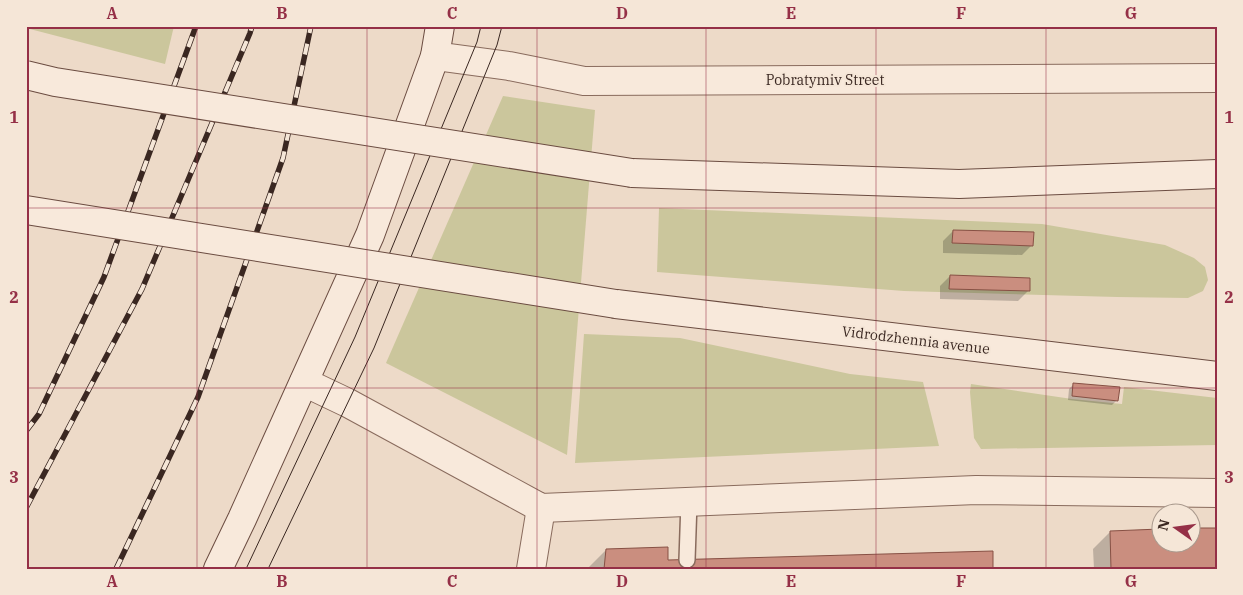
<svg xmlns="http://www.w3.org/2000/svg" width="1243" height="595" viewBox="0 0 1243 595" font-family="'IBM Plex Serif',serif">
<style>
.green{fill:#cbc69c}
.shadow{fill:#0003}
.building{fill:#ca8e7f;stroke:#875044}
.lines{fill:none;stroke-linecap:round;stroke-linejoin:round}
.lane-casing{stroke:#896b5d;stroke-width:18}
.street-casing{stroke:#896b5d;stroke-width:30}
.secondary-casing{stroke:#6b4c41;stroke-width:30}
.lane{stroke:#f8e9db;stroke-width:15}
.street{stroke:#f8e9db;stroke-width:28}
.secondary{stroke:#f8e9db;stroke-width:28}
.tram{stroke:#3a2721;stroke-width:1}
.rail-casing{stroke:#3a2721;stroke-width:5.5}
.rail{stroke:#f5e6d7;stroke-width:4;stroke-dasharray:11;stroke-linecap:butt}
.secondary-bridge-casing{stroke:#6b4c41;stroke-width:30;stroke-linecap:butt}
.secondary-bridge{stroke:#f8e9db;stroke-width:28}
.grid{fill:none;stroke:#953047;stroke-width:1;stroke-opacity:0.55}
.labels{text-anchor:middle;stroke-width:4;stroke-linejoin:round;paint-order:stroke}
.street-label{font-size:14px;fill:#3a2721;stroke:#f5e6d7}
.neatline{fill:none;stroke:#953047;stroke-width:2}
.grid-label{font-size:16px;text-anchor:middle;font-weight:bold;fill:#953047}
</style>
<rect width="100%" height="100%" fill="#eddac8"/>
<!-- green -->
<g class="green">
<path d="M26 26H174L165 64 26 28Z"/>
<path d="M503 96 595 110 567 455 386 363Z"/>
<path d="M659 208 1042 224 1165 245 1194 258 1205 267 1208 280 1203 291 1188 298 1117 297 904 291 657 272Z"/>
<path d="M584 334 680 338 850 374 923 382 939 446 575 463Z"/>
<path d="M971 384 1072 399 1122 404 1124 387 1217 398V445L981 449 974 438 970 392Z"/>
</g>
<!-- shadow -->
<g class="shadow">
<path d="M953 231 1032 245 1022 255 943 253V241Z"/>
<path d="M950 276 1028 291 1018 301 940 299V286Z"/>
<path d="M1074 384 1117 400 1112 405 1068 400 1069 389Z"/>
<path d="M1160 530V542H1190L1217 569H1094L1093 549 1110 532Z"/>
<path d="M606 550 667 562 992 569H587Z"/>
</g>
<!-- building -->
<g class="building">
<path d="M953 230 1034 232 1033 246 952 243Z"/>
<path d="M950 275 1030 278V291L949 289Z"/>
<path d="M1073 383 1120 387 1118 401 1072 396Z"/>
<path d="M1190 528H1217V569H1111L1110 531 1160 529V542H1190Z"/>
<path d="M668 547V560L993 551V569H604L606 549Z"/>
</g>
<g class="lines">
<!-- lane casing -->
<g class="lane-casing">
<path id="lane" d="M687 560 689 502"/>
</g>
<!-- street casing -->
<g class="street-casing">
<g id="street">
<path d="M435 56 509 66 584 81 1217 78"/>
<path d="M304 382 348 403 541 508 976 490 1217 493"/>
<path d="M531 569 541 508"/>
</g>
</g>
<!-- secondary casing -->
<g class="secondary-casing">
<g id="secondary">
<path d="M632 173 959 184 1217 174"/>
<path d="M616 304 1217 376"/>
<path d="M218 569 242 519 370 235 435 56 440 26"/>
</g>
</g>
<!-- lane -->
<use href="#lane" class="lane"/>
<!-- street -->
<use href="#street" class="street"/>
<!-- secondary -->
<use href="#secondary" class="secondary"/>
<!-- tram -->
<g class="tram">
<path d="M246 569 355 337 477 42 481 26"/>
<path d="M268 569 374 348 497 45 502 26"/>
</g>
<!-- rail casing -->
<g class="rail-casing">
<g id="rail">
<path d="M26 431 39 414 104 277 196 26"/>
<path d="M26 508 142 289 250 33 252 26"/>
<path d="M116 569 198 397 283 158 311 26"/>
</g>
</g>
<!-- rail -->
<use href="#rail" class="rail"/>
<!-- secondary-bridge casing -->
<g class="secondary-bridge-casing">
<g id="secondary-bridge">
<path d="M26 75 55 82 632 173"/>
<path d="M26 210 616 304"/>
</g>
</g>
<!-- secondary-bridge -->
<use href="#secondary-bridge" class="secondary-bridge"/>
</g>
<!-- grid -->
<path class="grid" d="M197 26V569M367 26V569M537 26V569M706 26V569M876 26V569M1046 26V569M26 208H1217M26 388H1217"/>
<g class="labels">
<!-- street labels -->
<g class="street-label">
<text x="825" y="85">Pobratymiv Street</text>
<text transform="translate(916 340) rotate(7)" y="5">Vidrodzhennia avenue</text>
</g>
</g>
<!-- border -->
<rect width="1243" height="595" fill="none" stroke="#f5e6d7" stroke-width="55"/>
<!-- north arrow -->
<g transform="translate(1176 528) rotate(284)"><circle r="24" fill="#f5e6d7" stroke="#aa9a8e"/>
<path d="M0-4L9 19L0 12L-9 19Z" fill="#953047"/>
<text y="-8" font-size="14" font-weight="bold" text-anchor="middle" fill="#3a2721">N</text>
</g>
<rect x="28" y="28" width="1188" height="540" class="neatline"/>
<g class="grid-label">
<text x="112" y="19">A</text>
<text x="282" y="19">B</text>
<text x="452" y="19">C</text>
<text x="622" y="19">D</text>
<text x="791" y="19">E</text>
<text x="961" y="19">F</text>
<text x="1131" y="19">G</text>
<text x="14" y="123">1</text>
<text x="1229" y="123">1</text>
<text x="14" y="303">2</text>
<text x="1229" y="303">2</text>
<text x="14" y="483">3</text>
<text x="1229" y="483">3</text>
<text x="112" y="587">A</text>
<text x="282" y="587">B</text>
<text x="452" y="587">C</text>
<text x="622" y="587">D</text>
<text x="791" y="587">E</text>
<text x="961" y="587">F</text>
<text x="1131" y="587">G</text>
</g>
</svg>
